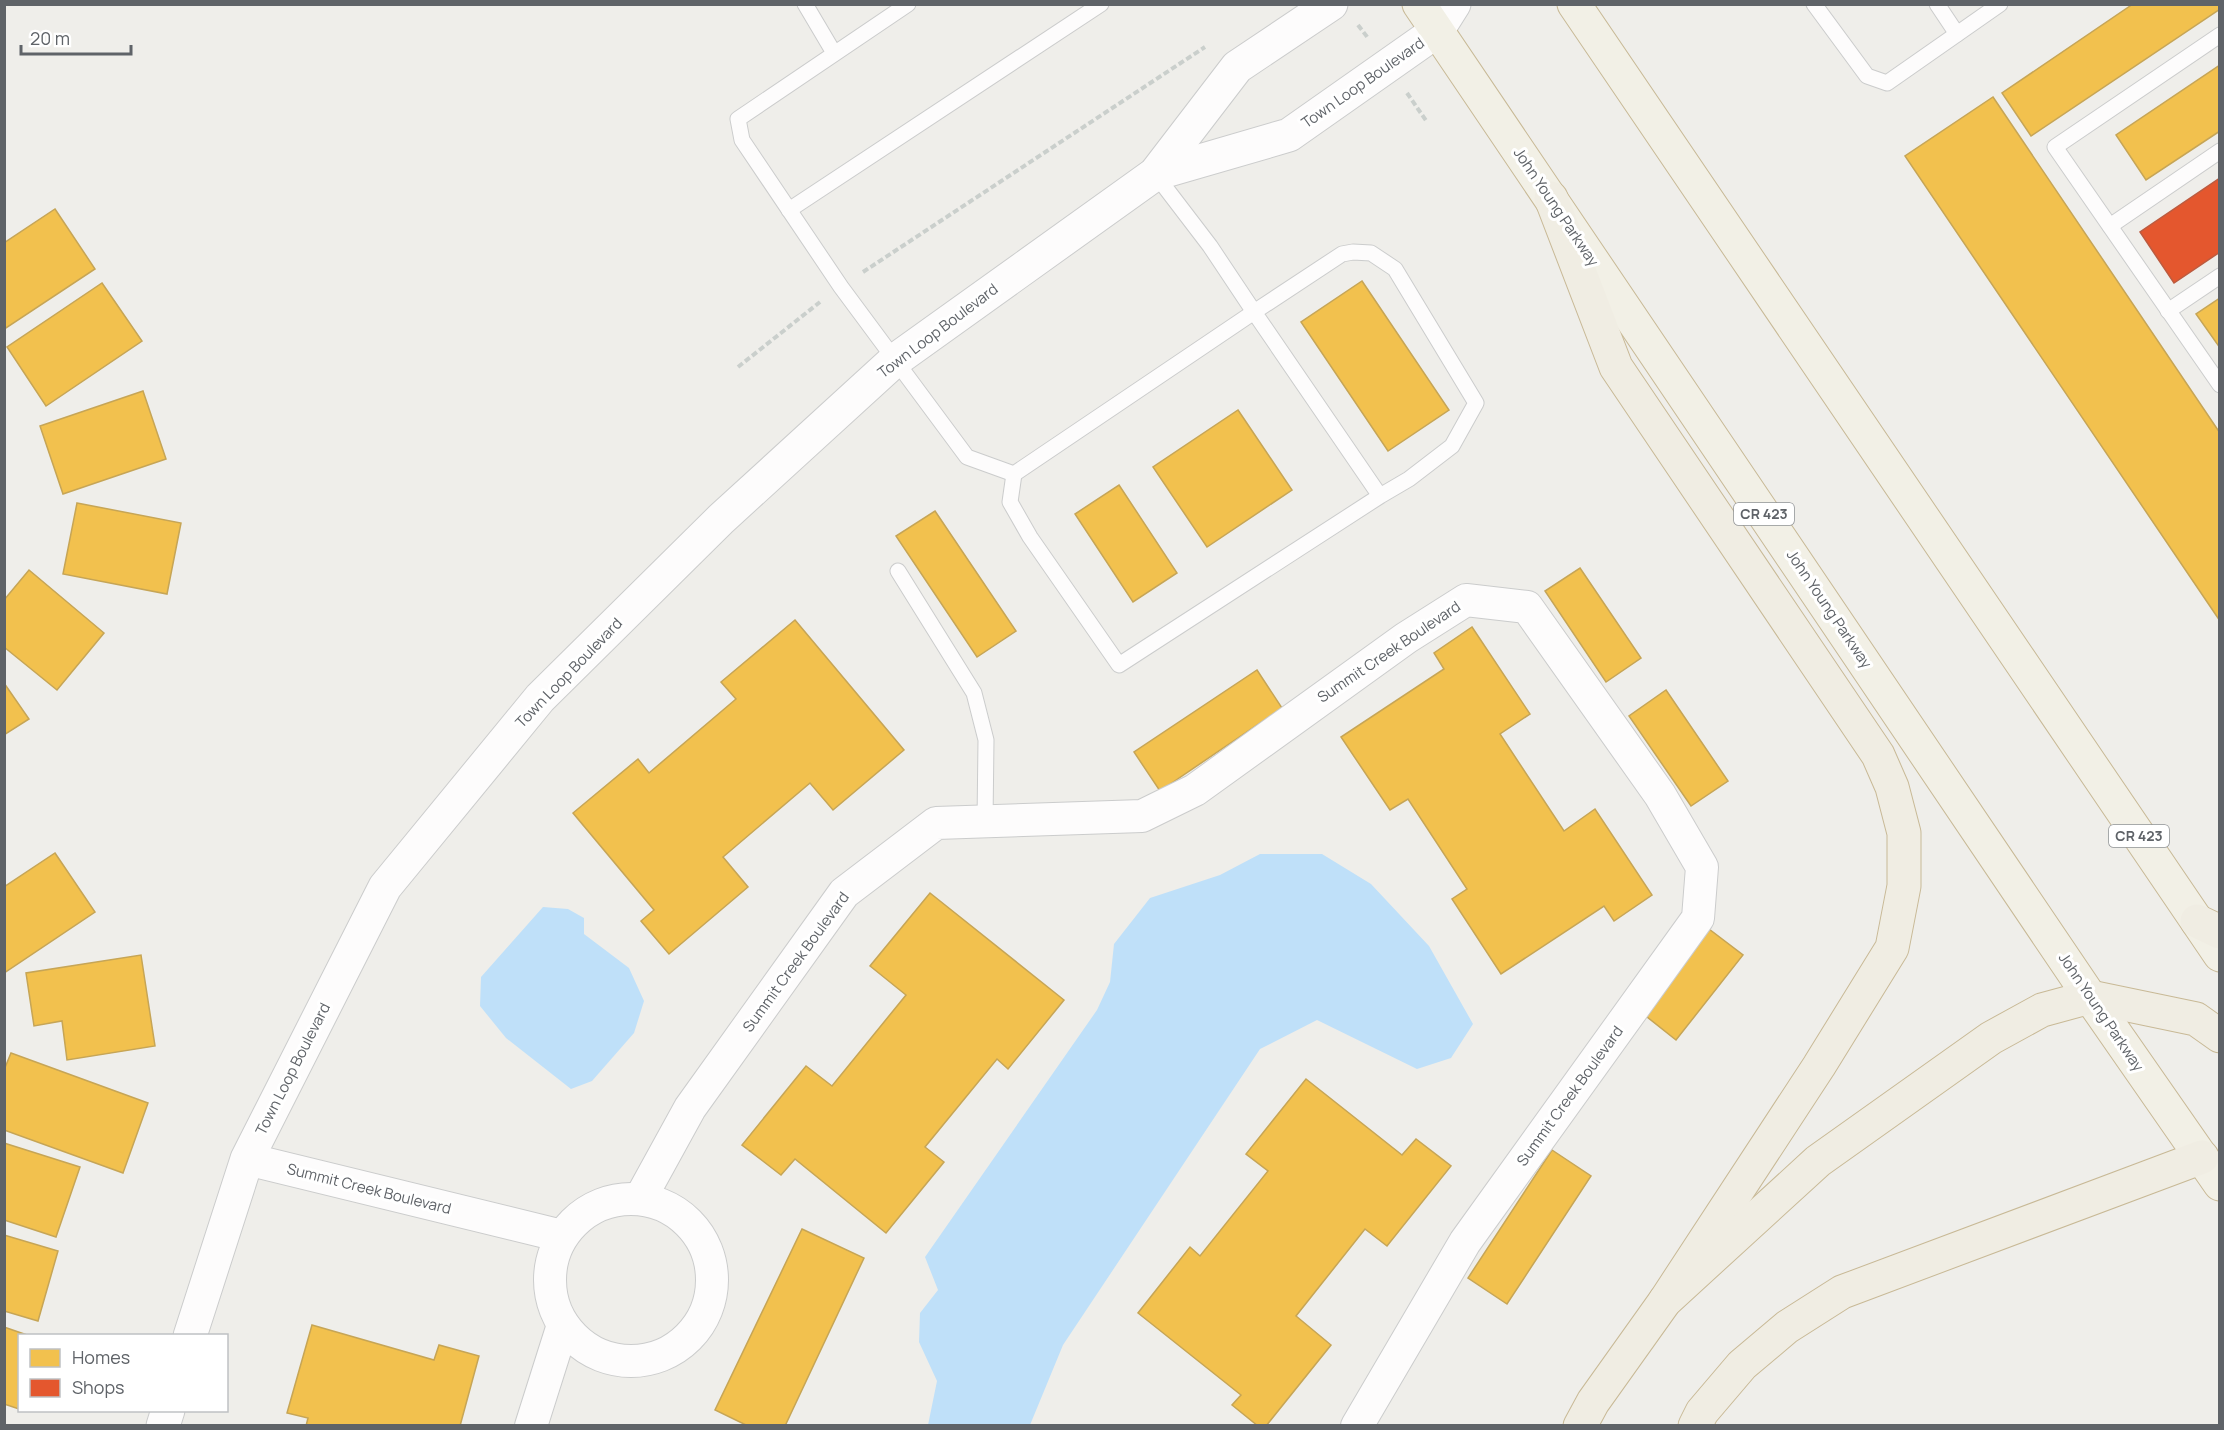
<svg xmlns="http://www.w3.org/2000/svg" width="2224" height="1430" viewBox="0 0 2224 1430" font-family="Manrope,sans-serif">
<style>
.water{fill:#bfe0f9}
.homes{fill:#f2c14e;stroke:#c6a556;stroke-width:1.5}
.shops{fill:#e4572e;stroke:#bc5b3f;stroke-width:1.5}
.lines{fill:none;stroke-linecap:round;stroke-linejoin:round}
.service-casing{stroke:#cbcccc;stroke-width:17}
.minor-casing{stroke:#cbcccc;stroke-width:34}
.tertiary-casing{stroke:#cbcccc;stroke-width:35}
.trunk-casing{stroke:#c8b996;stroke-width:35}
.motorway-casing{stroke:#c8b996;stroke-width:35}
.path{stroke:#cacfcc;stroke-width:4;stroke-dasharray:6 3;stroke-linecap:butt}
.service{stroke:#fdfcfc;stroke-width:15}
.minor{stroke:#fdfcfc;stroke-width:32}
.tertiary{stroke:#fdfcfc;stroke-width:33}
.trunk{stroke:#f2f0e6;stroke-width:33}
.motorway{stroke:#f0ede3;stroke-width:33}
.labels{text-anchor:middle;stroke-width:6;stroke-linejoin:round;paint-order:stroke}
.shield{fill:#fff;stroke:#8f9295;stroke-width:1.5}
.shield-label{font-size:14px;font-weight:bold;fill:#5f6368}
.street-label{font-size:15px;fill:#5f6368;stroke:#fff}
</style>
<rect width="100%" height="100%" fill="#efeeea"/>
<!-- water -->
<g class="water">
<path d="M1260 854H1322L1371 884 1429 946 1473 1024 1451 1058 1417 1069 1317 1020 1260 1049 1063 1345 1030 1425H928L937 1381 919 1342 920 1313 938 1290 925 1257 1097 1010 1110 982 1114 944 1150 898 1220 875Z"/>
<path d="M543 907 568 909 584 918V934L629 968 644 1001 634 1033 592 1081 571 1089 506 1038 480 1006 481 977Z"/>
</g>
<!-- homes -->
<g class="homes">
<path d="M2133 4H2220V9L2031 136 2002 93Z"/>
<path d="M2220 65V131L2146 180 2116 135Z"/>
<path d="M1993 97 2220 433V621L1905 156Z"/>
<path d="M55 209 95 269 6 328 4 325V243Z"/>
<path d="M1362 281 1449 410 1388 451 1301 322Z"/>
<path d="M102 283 142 341 46 406 7 347Z"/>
<path d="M2220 298V348L2196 314Z"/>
<path d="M143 391 166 459 63 494 40 426Z"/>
<path d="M1238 410 1292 490 1207 547 1153 467Z"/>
<path d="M1119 485 1177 573 1133 602 1075 514Z"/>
<path d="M77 503 181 523 167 594 63 574Z"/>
<path d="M935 511 1016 631 977 657 896 536Z"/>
<path d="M1580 568 1641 658 1606 682 1545 591Z"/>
<path d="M29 570 104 633 57 690 4 647V600Z"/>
<path d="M795 620 904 750 833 810 810 783 723 857 748 887 669 954 641 921 654 910 573 813 638 759 649 773 736 699 721 682Z"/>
<path d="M1472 627 1530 714 1500 734 1564 831 1595 809 1652 895 1614 921 1604 906 1501 974 1452 899 1467 889 1408 799 1390 810 1341 737 1444 669 1434 653Z"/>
<path d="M1257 670 1282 708 1160 791 1134 752Z"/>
<path d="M4 683 29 719 4 735Z"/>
<path d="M1666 690 1728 781 1691 806 1629 716Z"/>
<path d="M55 853 95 912 4 973V887Z"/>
<path d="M930 893 1064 1000 1008 1069 997 1059 925 1147 944 1162 886 1233 795 1159 781 1175 742 1145 806 1066 832 1086 906 995 870 966Z"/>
<path d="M1709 929 1743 955 1676 1040 1642 1013Z"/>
<path d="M141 955 155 1046 67 1060 62 1021 34 1026 26 973Z"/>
<path d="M11 1053 148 1103 123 1173 4 1130V1070Z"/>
<path d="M1306 1079 1402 1155 1416 1139 1451 1166 1387 1246 1365 1229 1296 1316 1331 1345 1266 1426H1258L1232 1405 1241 1395 1138 1313 1190 1247 1200 1256 1268 1171 1246 1154Z"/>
<path d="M4 1143 80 1167 56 1237 4 1220Z"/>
<path d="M1552 1150 1591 1176 1507 1304 1468 1278Z"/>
<path d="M802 1229 864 1258 785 1426H748L715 1410Z"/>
<path d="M4 1235 58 1251 38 1321 4 1311Z"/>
<path d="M312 1325 434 1360 439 1345 479 1356 460 1426H306L308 1418 287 1413Z"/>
<path d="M4 1327 30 1336H20L19 1409 4 1404Z"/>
</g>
<!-- shops -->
<path class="shops" d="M2220 178V252L2174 283 2140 232Z"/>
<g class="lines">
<!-- service casing -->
<g class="service-casing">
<g id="service">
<path d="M805 4 834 53"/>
<path d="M908 4 738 119 742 140 841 287 967 457 1014 474 1254 312 1210 246 1155 174"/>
<path d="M1814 4 1867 76 1887 83 2000 4"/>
<path d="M1937 4 1957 34"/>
<path d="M2220 35 2055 147 2220 385"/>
<path d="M789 210 1101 4"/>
<path d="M2110 226 2220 151"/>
<path d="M2168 311 2220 276"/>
<path d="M1014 474 1010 502 1030 537 1119 665 1380 496 1254 312 1342 254 1353 252 1371 253 1395 269 1476 403 1452 446 1409 479 1380 496"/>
<path d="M898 571 974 693 986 740 985 822"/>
</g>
</g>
<!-- minor casing -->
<g class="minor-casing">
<g id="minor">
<path d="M247 1159 562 1236"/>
<circle cx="631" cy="1280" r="81"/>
<path d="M640 1199 690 1108 844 893 936 823 1142 816 1195 790 1406 638 1466 600 1527 607 1660 795 1702 867 1698 918 1465 1242 1357 1426"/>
<path d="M531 1426 563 1325"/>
</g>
</g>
<!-- tertiary casing -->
<g class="tertiary-casing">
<g id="tertiary">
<path d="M1155 174 1289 135 1437 31 1454 4"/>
<path d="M190 1336 247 1159 385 887 540 698 721 519 894 361 1155 174 1237 67 1331 4"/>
<path d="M163 1426 168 1410"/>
</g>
</g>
<!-- trunk casing -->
<g class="trunk-casing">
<g id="trunk">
<path d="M1419 4 2090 997 2220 1184"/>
<path d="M1574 4 2220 955"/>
</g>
</g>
<!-- motorway casing -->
<g class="motorway-casing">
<g id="motorway">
<path d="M1551 198 1616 367 1878 755 1892 787 1904 833V886L1892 948 1819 1066 1665 1301"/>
<path d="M2197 921 2220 932"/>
<path d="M1580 1426 1593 1402 1665 1301 1818 1161 1991 1038 2042 1010 2090 997 2196 1019 2220 1036"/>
<path d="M1695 1426 1702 1412 1742 1365 1787 1327 1842 1292 2202 1157"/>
</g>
</g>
<!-- path -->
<g class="path">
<path d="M1358 25 1368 38"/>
<path d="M1407 93 1427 122"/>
<path d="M863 272 1205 47"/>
<path d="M738 367 820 302"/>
</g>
<!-- service -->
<use href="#service" class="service"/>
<!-- minor -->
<use href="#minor" class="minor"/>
<!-- tertiary -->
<use href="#tertiary" class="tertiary"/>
<!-- trunk -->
<use href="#trunk" class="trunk"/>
<!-- motorway -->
<use href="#motorway" class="motorway"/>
</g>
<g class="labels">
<!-- shield labels -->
<g class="shield">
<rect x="1734" y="503" width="60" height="22" rx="4.5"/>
<rect x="2109" y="825" width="60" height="22" rx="4.5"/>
</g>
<g class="shield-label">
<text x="1764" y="519">CR 423</text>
<text x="2139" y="841">CR 423</text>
</g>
<!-- street labels -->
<g class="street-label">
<text transform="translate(1363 83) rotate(-35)" y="5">Town Loop Boulevard</text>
<text transform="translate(1556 207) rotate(56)" y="5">John Young Parkway</text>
<text transform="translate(938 331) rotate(-37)" y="5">Town Loop Boulevard</text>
<text transform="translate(1829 609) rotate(56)" y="5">John Young Parkway</text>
<text transform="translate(1389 652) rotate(-34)" y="5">Summit Creek Boulevard</text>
<text transform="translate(569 673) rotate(-46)" y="5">Town Loop Boulevard</text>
<text transform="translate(796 962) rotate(-54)" y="5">Summit Creek Boulevard</text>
<text transform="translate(2101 1012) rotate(56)" y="5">John Young Parkway</text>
<text transform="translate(293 1069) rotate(-63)" y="5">Town Loop Boulevard</text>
<text transform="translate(1570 1096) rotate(-54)" y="5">Summit Creek Boulevard</text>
<text transform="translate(369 1189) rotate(14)" y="5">Summit Creek Boulevard</text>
</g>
</g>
<!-- border -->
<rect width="2224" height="1430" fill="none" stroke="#5f6368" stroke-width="12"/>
<!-- legend -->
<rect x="18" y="1334" width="210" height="78" fill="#ffffff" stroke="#bfc1c3" stroke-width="1.5"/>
<rect x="30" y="1349" width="30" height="18" fill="#f2c14e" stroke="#bfc1c3" stroke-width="1.5"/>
<text x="72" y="1364" font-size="18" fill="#5f6368">Homes</text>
<rect x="30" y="1379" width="30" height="18" fill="#e4572e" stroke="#bfc1c3" stroke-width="1.5"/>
<text x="72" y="1394" font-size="18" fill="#5f6368">Shops</text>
<!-- scale -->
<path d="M21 45v9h110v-9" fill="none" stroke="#5f6368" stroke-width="3"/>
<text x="30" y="45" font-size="18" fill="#5f6368" stroke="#ffffff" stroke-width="4.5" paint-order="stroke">20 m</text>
</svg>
